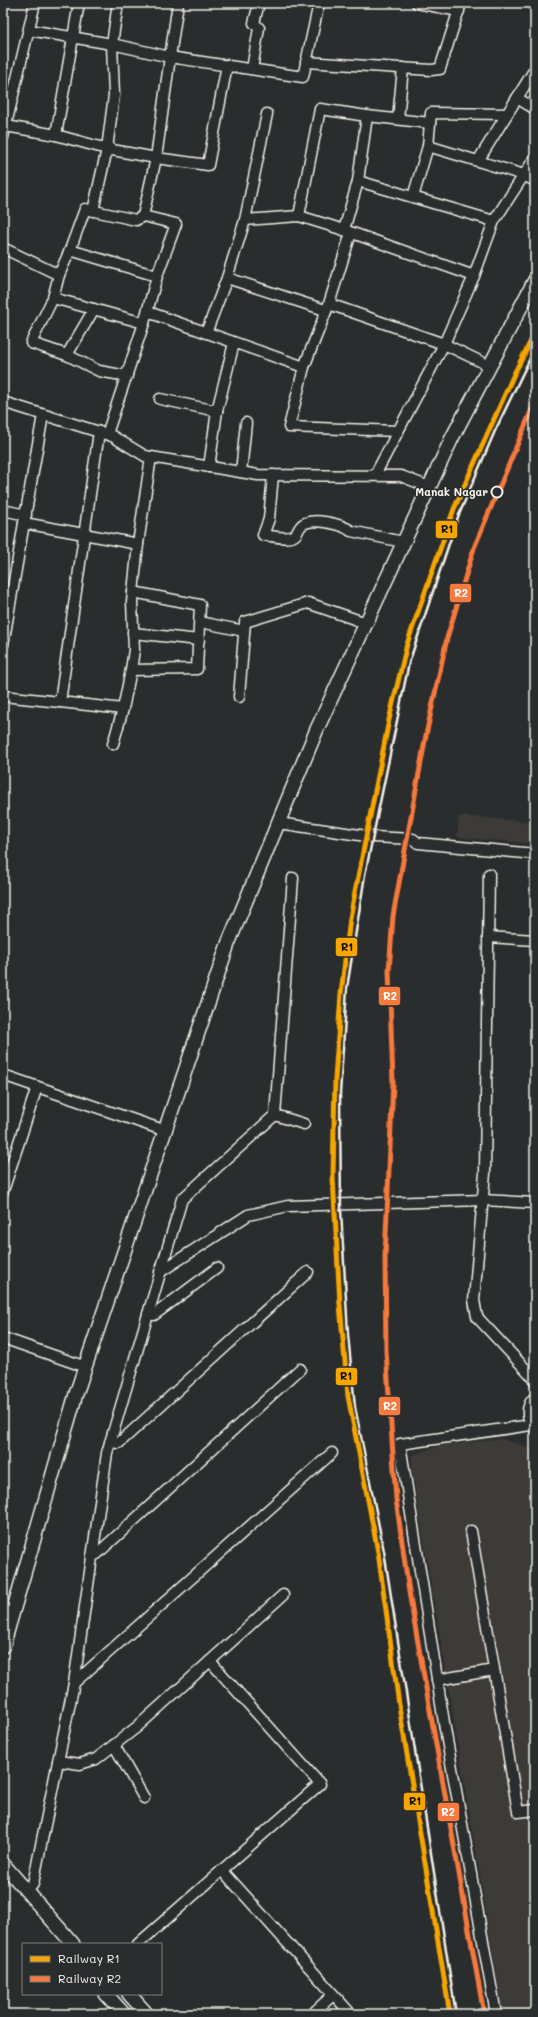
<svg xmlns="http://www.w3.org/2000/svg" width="538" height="2017" viewBox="0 0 538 2017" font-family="Mali,sans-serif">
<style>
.built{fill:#3d3a39}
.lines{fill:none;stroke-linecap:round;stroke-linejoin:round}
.street-casing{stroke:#f4f1e8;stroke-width:13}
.secondary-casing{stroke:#f4f1e8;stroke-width:16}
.street{stroke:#2a2d2e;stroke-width:10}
.secondary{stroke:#2a2d2e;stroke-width:13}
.rail{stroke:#f4f1e8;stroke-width:2.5}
.rail-1-casing{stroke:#2a2d2e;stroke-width:8}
.rail-2-casing{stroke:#2a2d2e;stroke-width:8}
.rail-1{stroke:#f7a600;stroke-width:5}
.rail-2{stroke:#f6793e;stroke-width:5}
.stop-dot{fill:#2a2d2e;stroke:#f4f1e8;stroke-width:2}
.labels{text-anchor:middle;stroke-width:3;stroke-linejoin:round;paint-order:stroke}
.stop-label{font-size:11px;font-weight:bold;fill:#f4f1e8;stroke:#2a2d2e;text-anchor:end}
.line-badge{stroke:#2a2d2e;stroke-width:1.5}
.badge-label{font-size:11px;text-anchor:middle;font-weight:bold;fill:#fff}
.pale-badge-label{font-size:11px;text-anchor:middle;font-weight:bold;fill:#111}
</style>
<rect width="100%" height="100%" fill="#2a2d2e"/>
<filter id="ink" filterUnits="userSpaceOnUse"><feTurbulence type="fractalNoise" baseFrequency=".025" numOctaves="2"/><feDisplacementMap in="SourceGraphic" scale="8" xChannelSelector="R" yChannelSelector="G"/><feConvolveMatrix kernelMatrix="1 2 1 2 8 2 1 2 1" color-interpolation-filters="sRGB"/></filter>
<g filter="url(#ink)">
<!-- built -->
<g class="built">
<path d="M459 816 535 822V844L457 837Z"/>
<path d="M502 1439 535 1450V2014H503L412 1471V1455L442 1445Z"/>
</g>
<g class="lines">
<!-- street casing -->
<g class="street-casing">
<g id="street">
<path d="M417 3 459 11"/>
<path d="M29 30 112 44 170 57 178 3"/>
<path d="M306 62 431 70 440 69 461 3"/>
<path d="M227 65 208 165 156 158 170 57C214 64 258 70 303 77L319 3"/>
<path d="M252 69 259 28 254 23 259 3"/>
<path d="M517 98 535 109"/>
<path d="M398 119 403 68"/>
<path d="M6 126 56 135 107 149 114 95 112 44 118 3"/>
<path d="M56 135 79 3"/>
<path d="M3 137 35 3"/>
<path d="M428 146 431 113 507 114"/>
<path d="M478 161 535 69"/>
<path d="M358 181 367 116 430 123"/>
<path d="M413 197 428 146 524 175 535 181"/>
<path d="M93 211 107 149 156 158 143 216"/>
<path d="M299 216 320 109 367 116"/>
<path d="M245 220 267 114"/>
<path d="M494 221 535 158"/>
<path d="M344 230 358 181 494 221 474 276"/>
<path d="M3 248 59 275 53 298 144 323 107 434"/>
<path d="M70 250 85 209 136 220 143 216 176 224 157 276"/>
<path d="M59 275 70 250 157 276 144 323"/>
<path d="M227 278 325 310"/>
<path d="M53 298 31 343 67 355 94 309"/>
<path d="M329 304 351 233"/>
<path d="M148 312 304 367"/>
<path d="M206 333 227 278 245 220 299 216 344 230 474 276 444 344 375 475"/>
<path d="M67 355 99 371 127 376"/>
<path d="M160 399 217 411 209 467"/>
<path d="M3 402 112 436 145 456 258 475 401 476 429 487"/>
<path d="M217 411 234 343"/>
<path d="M43 415 24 523 138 544 151 457"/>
<path d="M397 431 289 427 304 367 329 304 444 344 490 366"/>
<path d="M99 432 60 702 123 709 113 744"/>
<path d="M241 472 246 423"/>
<path d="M273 475 269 519 263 535C272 536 282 539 291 537 298 536 297 530 301 526 310 516 342 524 351 531L403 542"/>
<path d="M3 510 26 515"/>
<path d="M200 622 244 631"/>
<path d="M133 633 199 640"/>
<path d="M3 645 24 523"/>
<path d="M131 670 197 669 200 605 133 592"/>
<path d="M3 696 60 702"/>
<path d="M239 697 245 622 308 603 366 623"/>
<path d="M123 709 131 670 134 650 132 602 138 544"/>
<path d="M278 823 373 837 413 839 418 843 535 854"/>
<path d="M489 874 485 1173 474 1300 477 1317 532 1376 535 1382"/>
<path d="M488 937 535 940"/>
<path d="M3 1075 166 1131"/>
<path d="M275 1115 304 1124"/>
<path d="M3 1191 37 1087"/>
<path d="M160 1272 248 1215 288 1206 483 1200 535 1203"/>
<path d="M148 1314 154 1315 217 1268"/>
<path d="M3 1338 86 1367"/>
<path d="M535 1429C526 1420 525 1406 535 1397"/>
<path d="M110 1442 119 1443 308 1272"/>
<path d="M471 1531 518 1812 535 1810"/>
<path d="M92 1556 97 1554 300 1369"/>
<path d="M437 1680 494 1670"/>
<path d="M74 1683 332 1453"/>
<path d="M114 1745 144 1798"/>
<path d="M58 1761 80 1764 96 1759 137 1727 283 1595"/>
<path d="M222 1870 351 2014"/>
<path d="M27 1892 33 1884 74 1683 107 1453 182 1199 275 1115 293 878"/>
<path d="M138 1944 320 1784 210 1661"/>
<path d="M312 2014 333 1995"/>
<path d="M496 2014 445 1729 400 1444 531 1425"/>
</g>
</g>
<!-- secondary casing -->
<g class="secondary-casing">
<g id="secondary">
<path d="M534 3H535"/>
<path d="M3 1646 76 1394 228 944 317 729 452 438 535 280"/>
<path d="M3 1864 73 1944"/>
<path d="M106 1994 124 2014"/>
<path d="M129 1994 147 2014"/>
</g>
</g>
<!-- street -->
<use href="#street" class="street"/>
<!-- secondary -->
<use href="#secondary" class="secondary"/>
<!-- rail -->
<g class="rail">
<path d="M456 2014 384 1551 355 1407 348 1334 341 1210 340 1094 347 988 365 875 409 663 458 517 495 431 535 348"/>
<path d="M484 2014 409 1592 396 1499 386 1351 385 1256 393 1082 389 971 393 916 426 735 447 638 474 548 535 402"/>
</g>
<!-- rail-1 casing -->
<g class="rail-1-casing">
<path id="rail-1" d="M450 2014 400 1712 378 1552 348 1396 340 1304 333 1177 335 1079 341 994 350 918 389 720 407 644 454 509 514 374 535 333"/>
</g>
<!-- rail-2 casing -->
<g class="rail-2-casing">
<path id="rail-2" d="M484 2014 409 1592 396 1499 386 1351 385 1256 393 1082 389 971 393 916 426 735 447 638 474 548 535 402"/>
</g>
<!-- rail-1 -->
<use href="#rail-1" class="rail-1"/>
<!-- rail-2 -->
<use href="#rail-2" class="rail-2"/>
</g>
</g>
<!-- markers -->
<circle class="stop-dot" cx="497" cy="492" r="5.5"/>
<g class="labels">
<!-- stop labels -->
<g class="stop-label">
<text x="488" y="496">Manak Nagar</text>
</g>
</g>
<g class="line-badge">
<rect x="435" y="520" width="23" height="19" rx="4" fill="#f7a600"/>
<rect x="449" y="583" width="23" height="20" rx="4" fill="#f6793e"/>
<rect x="335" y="937" width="23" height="20" rx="4" fill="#f7a600"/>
<rect x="378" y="986" width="23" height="20" rx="4" fill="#f6793e"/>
<rect x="335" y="1367" width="23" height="19" rx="4" fill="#f7a600"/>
<rect x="378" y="1396" width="23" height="20" rx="4" fill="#f6793e"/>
<rect x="403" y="1792" width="23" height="19" rx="4" fill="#f7a600"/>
<rect x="437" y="1802" width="23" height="20" rx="4" fill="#f6793e"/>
</g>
<g class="badge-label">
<text x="461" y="597">R2</text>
<text x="390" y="1000">R2</text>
<text x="390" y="1410">R2</text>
<text x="448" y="1816">R2</text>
</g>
<g class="pale-badge-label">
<text x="447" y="533">R1</text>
<text x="347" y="951">R1</text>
<text x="346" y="1380">R1</text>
<text x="415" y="1805">R1</text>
</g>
<!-- margin -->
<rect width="538" height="2017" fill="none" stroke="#2a2d2e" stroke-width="16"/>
<rect x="8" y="8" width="522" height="2001" fill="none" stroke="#f4f1e8" stroke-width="1.5" filter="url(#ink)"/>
<!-- legend -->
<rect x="22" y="1943" width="140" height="52" fill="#2a2d2e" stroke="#7b7b78"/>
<rect x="30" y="1956" width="20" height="6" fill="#f7a600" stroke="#7b7b78"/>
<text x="58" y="1963" font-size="12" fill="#f4f1e8">Railway R1</text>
<rect x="30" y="1976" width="20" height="6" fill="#f6793e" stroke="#7b7b78"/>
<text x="58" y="1983" font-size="12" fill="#f4f1e8">Railway R2</text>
</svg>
